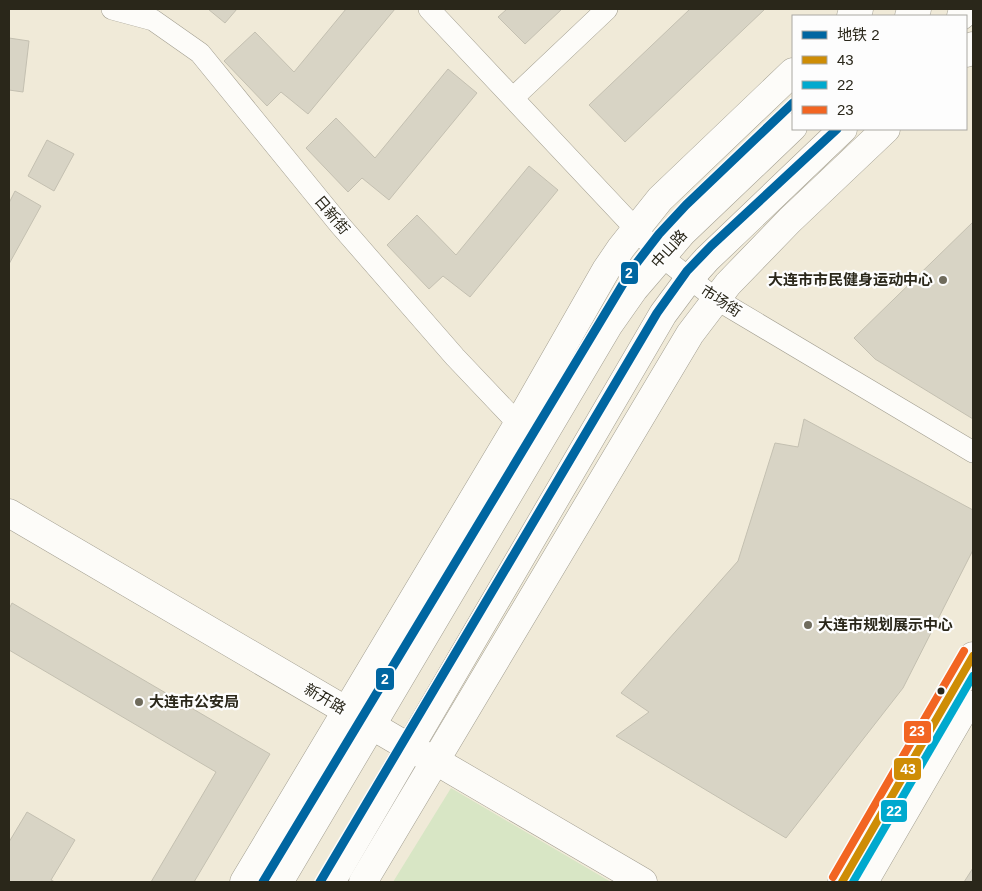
<svg xmlns="http://www.w3.org/2000/svg" width="982" height="891" viewBox="0 0 982 891" font-family="Arial,'Noto Sans SC',sans-serif">
<style>
.green{fill:#d8e6c5}
.building{fill:#d8d4c5;stroke:#c4c0b1}
.lines{fill:none;stroke-linecap:round;stroke-linejoin:round}
.minor-casing{stroke:#a29e90;stroke-width:22}
.major-casing{stroke:#a29e90;stroke-width:29}
.minor{stroke:#fdfcf9;stroke-width:21}
.major{stroke:#fdfcf9;stroke-width:28}
.bus-1-casing{stroke:#fdfdfd;stroke-width:11}
.bus-2-casing{stroke:#fdfdfd;stroke-width:11}
.bus-3-casing{stroke:#fdfdfd;stroke-width:11}
.bus-1{stroke:#ce8d05;stroke-width:8}
.bus-2{stroke:#00a9ce;stroke-width:8}
.bus-3{stroke:#f26522;stroke-width:8}
.metro-1-casing{stroke:#fdfdfd;stroke-width:12}
.metro-1{stroke:#0066a1;stroke-width:9}
.poi-dot{fill:#6f6b5c;stroke:#fdfdfd;stroke-width:2}
.bus-dot{fill:#2a271a;stroke:#fdfdfd;stroke-width:2}
.labels{text-anchor:middle;stroke-width:4.5;stroke-linejoin:round;paint-order:stroke}
.street-label{font-size:15px;fill:#2a271a;stroke:#fdfdfd}
.poi-label{font-size:15px;font-weight:bold;fill:#2a271a;stroke:#fdfdfd;text-anchor:start}
.line-badge{stroke:#fdfdfd;stroke-width:2}
.badge-label{font-size:14px;text-anchor:middle;font-weight:bold;fill:#fff}
</style>
<rect width="100%" height="100%" fill="#f0ead8"/>
<!-- green -->
<path class="green" d="M451 788 611 882H393Z"/>
<!-- building -->
<g class="building">
<path d="M208 9H237L225 23Z"/>
<path d="M346 9H395L308 114 281 92 267 106 224 61 255 32 294 72Z"/>
<path d="M507 9H562L525 44 498 17Z"/>
<path d="M690 9H765L625 142 589 105Z"/>
<path d="M9 38 29 41 23 92 9 90Z"/>
<path d="M448 69 477 93 389 200 362 178 348 192 306 148 336 118 375 158Z"/>
<path d="M47 140 74 154 54 191 28 176Z"/>
<path d="M529 166 558 190 470 297 443 276 429 289 387 245 417 215 456 255Z"/>
<path d="M15 191 41 206 9 264V203Z"/>
<path d="M973 222V419L875 359 854 338Z"/>
<path d="M804 419 973 510V550L903 688 786 838 616 736 649 712 621 693 738 561 775 443 798 447Z"/>
<path d="M12 603 270 754 194 882H151L216 772 9 650V609Z"/>
<path d="M27 812 75 840 51 880 55 882H9V842Z"/>
<path d="M973 868V882H964Z"/>
</g>
<g class="lines">
<!-- minor casing -->
<g class="minor-casing">
<g id="minor">
<path d="M112 9 153 20 200 53 340 225 455 357 529 435"/>
<path d="M429 9 661 256 716 299 973 452"/>
<path d="M514 97 607 9"/>
<path d="M868 882 973 701"/>
</g>
</g>
<!-- major casing -->
<g class="major-casing">
<g id="major">
<path d="M851 16 859 9"/>
<path d="M909 16 917 9"/>
<path d="M961 16 969 9"/>
<path d="M966 53 973 46"/>
<path d="M9 513 410 748 436 761 643 882"/>
<path d="M244 882 518 424 606 270 621 248 660 199 793 72"/>
<path d="M279 882 608 326 634 289 682 233 793 127"/>
<path d="M331 882 663 314 689 279 707 259 843 129"/>
<path d="M363 882 690 334 728 284 790 220 886 129"/>
<path d="M842 882 973 656"/>
</g>
</g>
<!-- minor -->
<use href="#minor" class="minor"/>
<!-- major -->
<use href="#major" class="major"/>
<!-- bus-1 casing -->
<g class="bus-1-casing">
<path id="bus-1" d="M842 882 973 656"/>
</g>
<!-- bus-2 casing -->
<g class="bus-2-casing">
<path id="bus-2" d="M853 882 973 676"/>
</g>
<!-- bus-3 casing -->
<g class="bus-3-casing">
<path id="bus-3" d="M833 877 964 651"/>
</g>
<!-- bus-1 -->
<use href="#bus-1" class="bus-1"/>
<!-- bus-2 -->
<use href="#bus-2" class="bus-2"/>
<!-- bus-3 -->
<use href="#bus-3" class="bus-3"/>
<!-- metro-1 casing -->
<g class="metro-1-casing">
<g id="metro-1">
<path d="M263 882 632 269 659 234 686 205 793 103"/>
<path d="M320 882 657 313 687 271 711 246 837 129"/>
</g>
</g>
<!-- metro-1 -->
<use href="#metro-1" class="metro-1"/>
</g>
<!-- markers -->
<g class="poi-dot">
<circle cx="943" cy="280" r="5"/>
<circle cx="808" cy="625" r="5"/>
<circle cx="139" cy="702" r="5"/>
</g>
<circle class="bus-dot" cx="941" cy="691" r="4.5"/>
<g class="labels">
<!-- street labels -->
<g class="street-label">
<text transform="translate(332 215) rotate(50)" y="5">日新街</text>
<text transform="translate(669 249) rotate(-48)" y="5">中山路</text>
<text transform="translate(721 301) rotate(33)" y="5">市场街</text>
<text transform="translate(325 699) rotate(30)" y="5">新开路</text>
</g>
<!-- poi labels -->
<g class="poi-label">
<text x="933" y="285" text-anchor="end">大连市市民健身运动中心</text>
<text x="818" y="630">大连市规划展示中心</text>
<text x="149" y="707">大连市公安局</text>
</g>
</g>
<g class="line-badge">
<rect x="620" y="261" width="19" height="24" rx="5" fill="#0066a1"/>
<rect x="375" y="667" width="20" height="24" rx="5" fill="#0066a1"/>
<rect x="903" y="720" width="29" height="24" rx="5" fill="#f26522"/>
<rect x="893" y="757" width="29" height="24" rx="5" fill="#ce8d05"/>
<rect x="880" y="799" width="28" height="24" rx="5" fill="#00a9ce"/>
</g>
<g class="badge-label">
<text x="629" y="278">2</text>
<text x="385" y="684">2</text>
<text x="917" y="736">23</text>
<text x="908" y="774">43</text>
<text x="894" y="816">22</text>
</g>
<!-- border -->
<rect width="982" height="891" fill="none" stroke="#2a271a" stroke-width="20"/>
<!-- legend -->
<rect x="792" y="15" width="175" height="115" fill="#fdfdfd" stroke="#a9a7a2"/>
<rect x="802" y="31" width="25" height="8" fill="#0066a1" stroke="#a9a7a2"/>
<text x="837" y="40" font-size="15" fill="#2a271a">地铁 2</text>
<rect x="802" y="56" width="25" height="8" fill="#ce8d05" stroke="#a9a7a2"/>
<text x="837" y="65" font-size="15" fill="#2a271a">43</text>
<rect x="802" y="81" width="25" height="8" fill="#00a9ce" stroke="#a9a7a2"/>
<text x="837" y="90" font-size="15" fill="#2a271a">22</text>
<rect x="802" y="106" width="25" height="8" fill="#f26522" stroke="#a9a7a2"/>
<text x="837" y="115" font-size="15" fill="#2a271a">23</text>
</svg>
